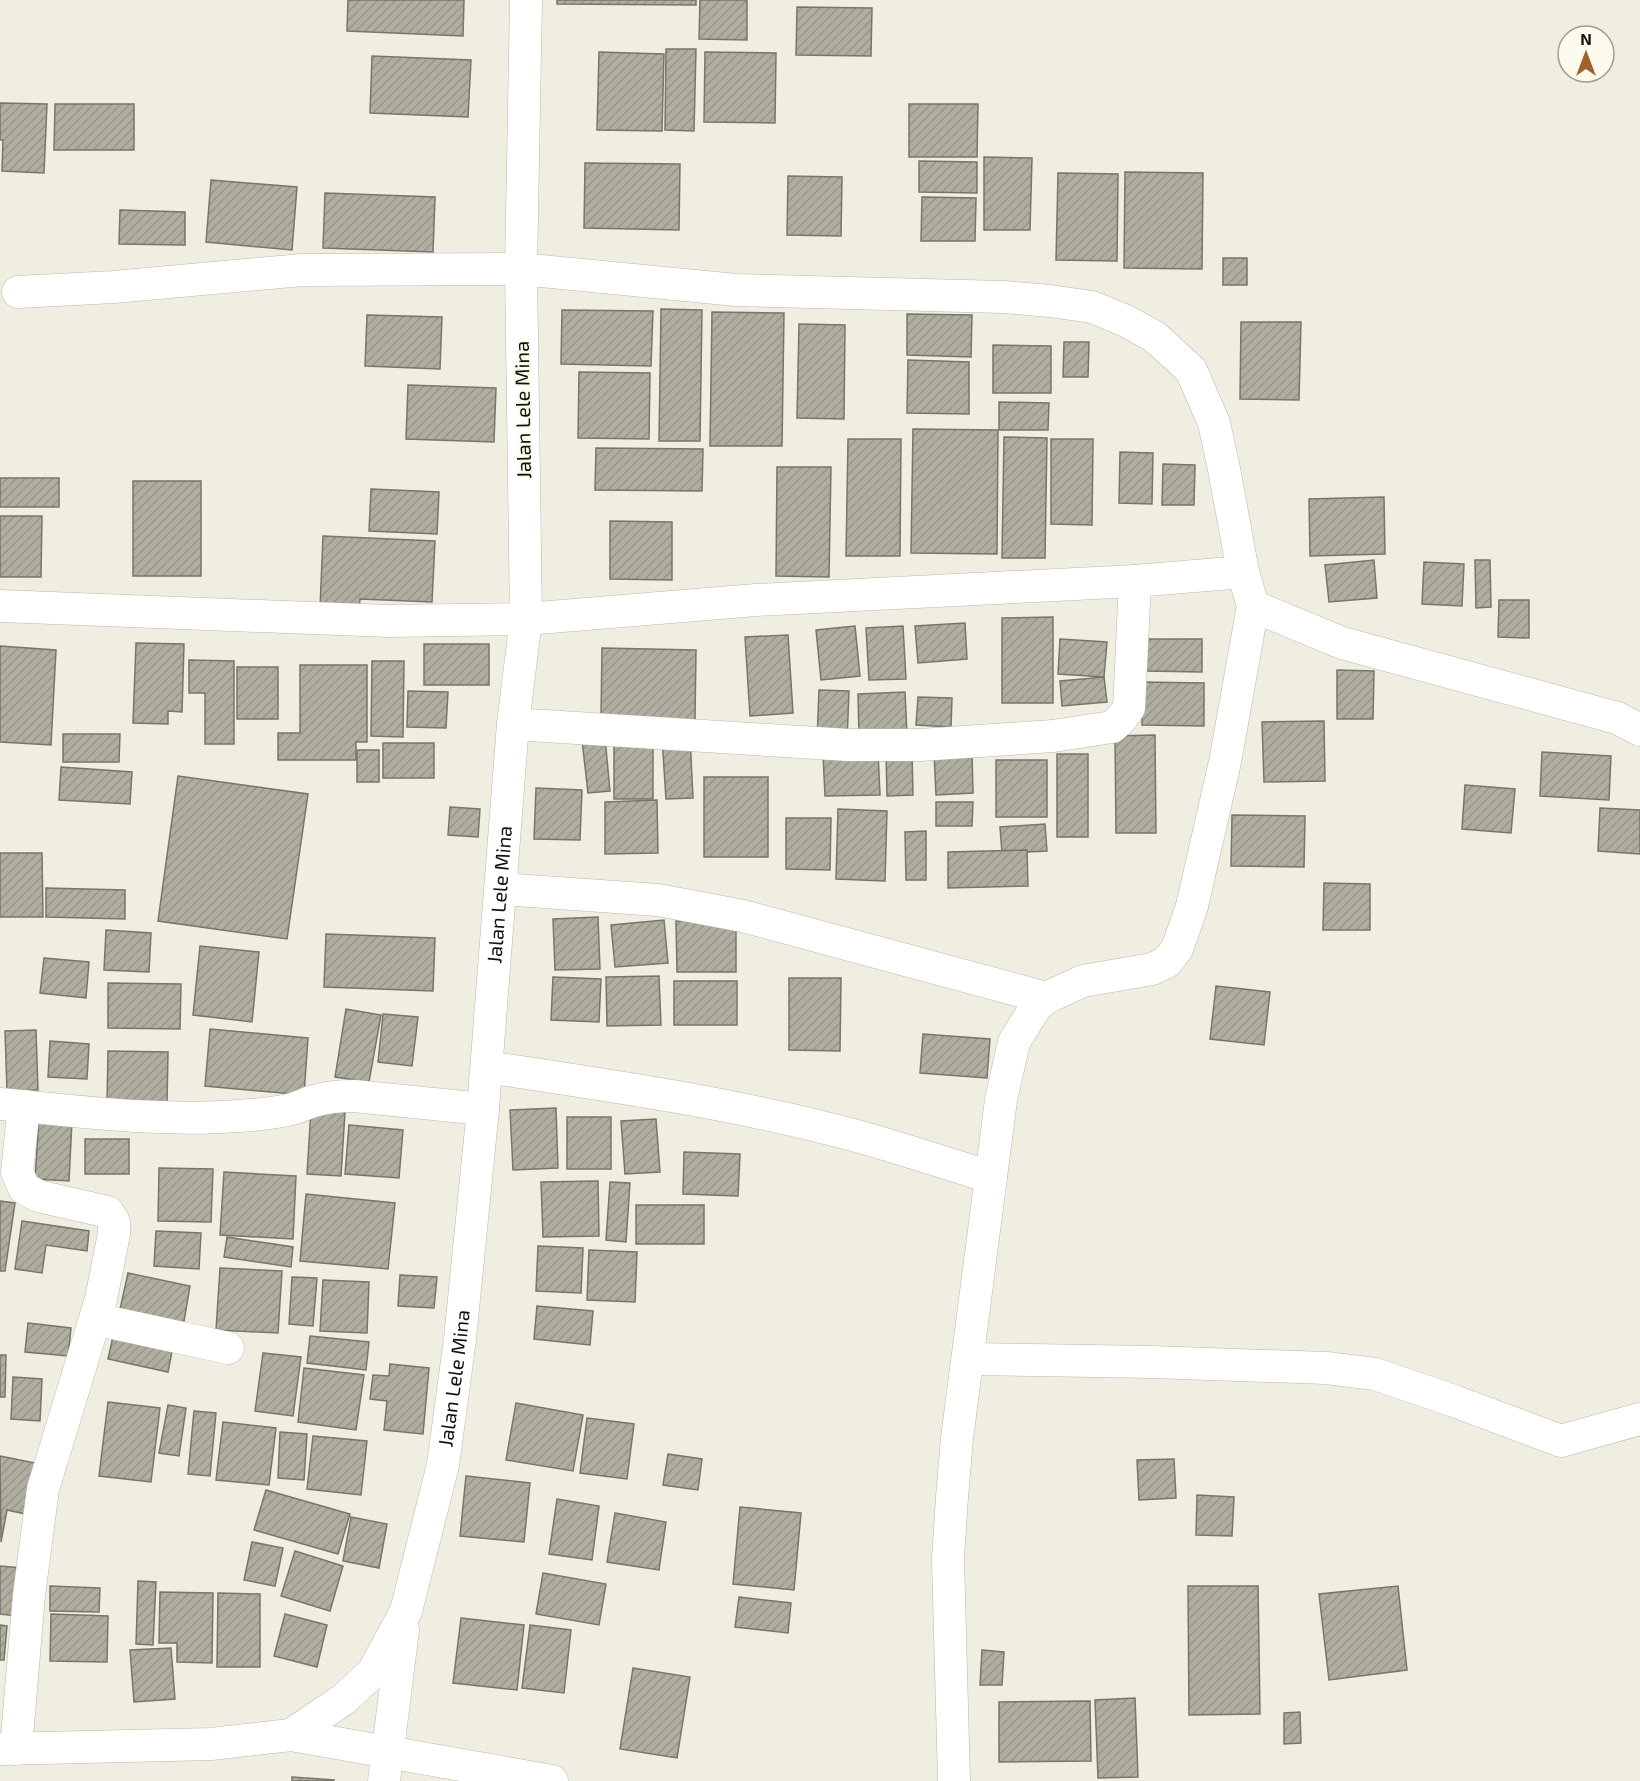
<svg xmlns="http://www.w3.org/2000/svg" width="1640" height="1781" viewBox="0 0 1640 1781" font-family="'Exo 2',sans-serif">
<style>
.building{fill:url(#building-hatch);stroke:#777669;stroke-width:1.5}
.lines{fill:none;stroke-linecap:round;stroke-linejoin:round}
.minor-casing{stroke:#bab8ab;stroke-width:33}
.minor{stroke:#fff;stroke-width:32}
.labels{text-anchor:middle;stroke-width:4.5;stroke-linejoin:round;paint-order:stroke}
.street-label{font-size:20px;fill:#12110c;stroke:#fdfbed}
</style>
<defs>
<pattern id="building-hatch" width="6" height="6" patternUnits="userSpaceOnUse" patternTransform="scale(1.5)"><rect width="6" height="6" fill="#b0aea1"/><path d="M-1 1l2-2M0 6l6-6M5 7l2-2" fill="none" stroke="#969589"/></pattern>
</defs>
<rect width="100%" height="100%" fill="#f0eee0"/>
<!-- building -->
<g class="building">
<path d="M348 0H464L463 36 347 31Z"/>
<path d="M557 0H696V5L557 4Z"/>
<path d="M700 0H747V40L699 39Z"/>
<path d="M797 7 872 8 871 56 796 55Z"/>
<path d="M666 49H696L694 131 665 130Z"/>
<path d="M599 52 664 54 662 131 597 130Z"/>
<path d="M705 52 776 53 775 123 704 122Z"/>
<path d="M372 56 471 60 468 117 370 113Z"/>
<path d="M0 103 47 104 44 173 2 171 3 140H0Z"/>
<path d="M55 104H134V150H54Z"/>
<path d="M909 104H978L977 157H909Z"/>
<path d="M984 157 1032 158 1030 230H984Z"/>
<path d="M919 161 977 162V193L919 192Z"/>
<path d="M585 163 680 164 679 230 584 228Z"/>
<path d="M1125 172 1203 173 1202 269 1124 268Z"/>
<path d="M1058 173 1118 174 1117 261 1056 260Z"/>
<path d="M788 176 842 177 841 236 787 235Z"/>
<path d="M211 180 297 187 292 250 206 242Z"/>
<path d="M325 193 435 197 433 252 323 248Z"/>
<path d="M922 197 976 198 975 241H921Z"/>
<path d="M120 210 185 212V245L119 244Z"/>
<rect x="1223" y="258" width="24" height="27"/>
<path d="M661 309 702 310 700 441H659Z"/>
<path d="M562 310 653 311 651 366 561 364Z"/>
<path d="M712 312 784 313 782 446H710Z"/>
<path d="M907 314 972 315 971 357 907 355Z"/>
<path d="M367 315 442 317 440 369 365 366Z"/>
<path d="M1241 322H1301L1299 400 1240 399Z"/>
<path d="M799 324 845 325 844 419 797 418Z"/>
<path d="M1064 342H1089L1088 377H1063Z"/>
<path d="M993 345 1051 346V393H993Z"/>
<path d="M908 360 969 362V414L907 413Z"/>
<path d="M579 372 650 373 649 439 578 438Z"/>
<path d="M408 385 496 388 494 442 406 439Z"/>
<path d="M999 402 1049 403 1048 430H999Z"/>
<path d="M913 429 998 430 997 554 911 553Z"/>
<path d="M1004 437 1047 438 1045 558H1002Z"/>
<path d="M848 439H901L900 556H846Z"/>
<path d="M1051 439H1093L1092 525 1051 524Z"/>
<path d="M596 448 703 449 702 491 595 490Z"/>
<path d="M1120 452 1153 453 1152 504 1119 503Z"/>
<path d="M1163 464 1195 465 1194 505H1162Z"/>
<path d="M777 467H831L829 577 776 576Z"/>
<rect x="0" y="478" width="59" height="29"/>
<rect x="133" y="481" width="68" height="95"/>
<path d="M371 489 439 492 437 534 369 531Z"/>
<path d="M1384 497 1385 554 1310 556 1309 499Z"/>
<path d="M0 516H42L41 577H0Z"/>
<path d="M610 521 672 522V580L610 579Z"/>
<path d="M323 536 435 541 432 602 360 599 359 610 320 608Z"/>
<path d="M1374 560 1377 598 1329 602 1325 565Z"/>
<path d="M1475 560H1490L1491 607 1476 608Z"/>
<path d="M1424 562 1464 564 1462 606 1422 604Z"/>
<path d="M1499 600H1529V638L1498 637Z"/>
<path d="M1053 617V703H1002V618Z"/>
<path d="M965 623 967 659 918 663 915 626Z"/>
<path d="M855 626 860 676 821 680 816 630Z"/>
<path d="M903 626 906 679 869 680 866 628Z"/>
<path d="M788 635 793 713 750 716 745 637Z"/>
<path d="M1060 639 1107 642 1104 677 1058 674Z"/>
<path d="M1144 639H1202V672L1144 671Z"/>
<path d="M136 643 184 644 182 712 168 711V724L133 723Z"/>
<rect x="424" y="644" width="65" height="41"/>
<path d="M0 646 56 650 51 745 0 742Z"/>
<path d="M602 648 696 650 695 720 601 718Z"/>
<path d="M189 660 234 661V744H205V693H189Z"/>
<path d="M372 661H404L403 737 371 736Z"/>
<path d="M300 665H367V742H356V760H278V733H300Z"/>
<rect x="237" y="667" width="41" height="52"/>
<path d="M1337 670 1374 671 1373 719H1337Z"/>
<path d="M1104 677 1107 702 1062 706 1060 681Z"/>
<path d="M1143 682 1204 683V726L1142 725Z"/>
<path d="M819 690 849 691 847 741 817 740Z"/>
<path d="M408 691 448 692 446 728 407 727Z"/>
<path d="M905 692 907 735 859 737 858 694Z"/>
<path d="M918 697 952 698 951 727 916 725Z"/>
<path d="M1324 721 1325 781 1264 782 1262 722Z"/>
<path d="M63 734H120L119 762H63Z"/>
<path d="M1155 735 1156 833H1116L1115 736Z"/>
<path d="M690 737 693 798 666 799 662 738Z"/>
<path d="M605 738 610 791 588 793 582 740Z"/>
<rect x="614" y="740" width="39" height="59"/>
<rect x="383" y="743" width="51" height="35"/>
<rect x="357" y="750" width="22" height="32"/>
<path d="M912 751 913 795 887 796 886 752Z"/>
<path d="M878 752 880 795 825 796 823 754Z"/>
<path d="M972 752 973 793 936 795 934 753Z"/>
<path d="M1542 752 1611 756 1609 800 1540 796Z"/>
<rect x="1057" y="754" width="31" height="83"/>
<rect x="996" y="760" width="51" height="57"/>
<path d="M61 767 132 772 130 804 59 800Z"/>
<path d="M178 776 308 794 287 939 158 921Z"/>
<rect x="704" y="777" width="64" height="80"/>
<path d="M1465 785 1515 789 1511 833 1462 829Z"/>
<path d="M536 788 582 790 580 840 534 839Z"/>
<path d="M657 800 658 853 605 854V802Z"/>
<path d="M936 802H973L972 826H936Z"/>
<path d="M450 807 480 809 478 837 448 835Z"/>
<path d="M1600 808 1640 810V854L1598 851Z"/>
<path d="M838 809 887 811 885 881 836 879Z"/>
<path d="M1232 815 1305 816 1304 867 1231 866Z"/>
<path d="M786 818H831L830 870 786 869Z"/>
<path d="M1045 824 1047 851 1002 853 1000 827Z"/>
<path d="M926 831V880H906L905 832Z"/>
<path d="M1027 850 1028 886 948 888V852Z"/>
<path d="M0 853H42L43 917H0Z"/>
<path d="M1324 883 1370 884V930H1323Z"/>
<path d="M46 888 125 890V919L46 917Z"/>
<path d="M598 917 600 969 555 970 553 919Z"/>
<path d="M664 920 668 963 615 967 611 925Z"/>
<path d="M736 920V972H677L676 921Z"/>
<path d="M106 930 151 933 149 972 104 970Z"/>
<path d="M326 934 435 938 433 991 324 987Z"/>
<path d="M200 946 259 952 252 1022 193 1015Z"/>
<path d="M44 958 89 962 86 998 40 993Z"/>
<path d="M659 976 661 1025 607 1026 606 977Z"/>
<path d="M553 977 601 979 599 1022 551 1020Z"/>
<path d="M789 978H841L840 1051 789 1050Z"/>
<rect x="674" y="981" width="63" height="44"/>
<path d="M108 983 181 984 180 1029 108 1028Z"/>
<path d="M1216 986 1270 992 1264 1045 1210 1039Z"/>
<path d="M346 1009 381 1015 369 1082 335 1077Z"/>
<path d="M383 1014 418 1017 412 1066 378 1062Z"/>
<path d="M210 1029 308 1038 304 1095 205 1086Z"/>
<path d="M36 1030 38 1090 7 1091 5 1031Z"/>
<path d="M923 1034 990 1039 987 1078 920 1073Z"/>
<path d="M50 1041 89 1044 87 1079 48 1077Z"/>
<path d="M108 1051 168 1052 167 1104 107 1102Z"/>
<path d="M556 1108 558 1168 513 1170 510 1110Z"/>
<path d="M311 1110 345 1112 341 1176 307 1174Z"/>
<rect x="567" y="1117" width="44" height="52"/>
<path d="M39 1119 72 1121 69 1181 35 1179Z"/>
<path d="M656 1119 660 1172 625 1174 621 1121Z"/>
<path d="M349 1125 403 1130 399 1178 345 1174Z"/>
<rect x="85" y="1139" width="44" height="35"/>
<path d="M684 1152 740 1154 738 1196 683 1194Z"/>
<path d="M159 1168 213 1169 211 1222 158 1221Z"/>
<path d="M224 1172 296 1176 293 1239 220 1235Z"/>
<path d="M598 1181 599 1236 543 1237 541 1182Z"/>
<path d="M610 1182 630 1183 626 1242 606 1240Z"/>
<path d="M306 1194 395 1203 388 1269 300 1261Z"/>
<path d="M0 1201 15 1203 5 1271H0Z"/>
<rect x="636" y="1205" width="68" height="39"/>
<path d="M22 1221 89 1231 87 1251 46 1245 42 1273 15 1269Z"/>
<path d="M156 1231 201 1233 199 1269 154 1266Z"/>
<path d="M227 1237 293 1247 291 1267 224 1257Z"/>
<path d="M538 1246 583 1248 581 1293 536 1291Z"/>
<path d="M589 1250 637 1252 635 1302 587 1300Z"/>
<path d="M220 1268 282 1271 278 1333 216 1330Z"/>
<path d="M128 1273 190 1286 183 1327 119 1314Z"/>
<path d="M400 1275 437 1277 434 1308 398 1306Z"/>
<path d="M292 1277 317 1278 313 1326 289 1324Z"/>
<path d="M323 1280 369 1282 367 1333 320 1331Z"/>
<path d="M537 1306 593 1311 590 1345 534 1339Z"/>
<path d="M28 1323 71 1328 68 1356 25 1352Z"/>
<path d="M114 1332 173 1346 168 1372 108 1359Z"/>
<path d="M310 1336 369 1342 366 1370 307 1363Z"/>
<path d="M263 1353 301 1357 293 1416 255 1411Z"/>
<path d="M0 1355H6L5 1397H0Z"/>
<path d="M390 1364 429 1368 423 1434 384 1430 387 1401 370 1399 373 1375 389 1376Z"/>
<path d="M304 1368 364 1375 356 1430 298 1422Z"/>
<path d="M13 1377 42 1379 40 1421 11 1419Z"/>
<path d="M108 1402 160 1408 151 1482 99 1476Z"/>
<path d="M516 1403 583 1415 573 1471 506 1460Z"/>
<path d="M168 1405 186 1408 179 1456 159 1453Z"/>
<path d="M194 1411 216 1413 210 1476 188 1474Z"/>
<path d="M587 1418 634 1424 627 1479 580 1473Z"/>
<path d="M223 1422 276 1428 269 1485 216 1480Z"/>
<path d="M280 1432 307 1434 304 1480 278 1478Z"/>
<path d="M313 1436 367 1441 361 1495 307 1489Z"/>
<path d="M668 1454 702 1459 698 1490 663 1485Z"/>
<path d="M0 1456 40 1464 30 1515 7 1510 1 1542Z"/>
<path d="M1174 1459 1176 1498 1139 1500 1137 1460Z"/>
<path d="M466 1476 530 1483 524 1542 460 1536Z"/>
<path d="M266 1490 350 1514 338 1554 254 1530Z"/>
<path d="M1197 1495 1234 1497 1232 1536 1196 1535Z"/>
<path d="M557 1499 599 1506 592 1560 549 1554Z"/>
<path d="M740 1507 801 1513 794 1590 733 1584Z"/>
<path d="M615 1513 666 1522 659 1570 607 1562Z"/>
<path d="M351 1517 387 1524 379 1568 343 1561Z"/>
<path d="M252 1542 283 1548 275 1586 244 1580Z"/>
<path d="M295 1551 343 1566 330 1611 281 1596Z"/>
<path d="M0 1566 22 1568 16 1616 0 1614Z"/>
<path d="M543 1573 606 1584 599 1625 536 1614Z"/>
<path d="M138 1581 156 1582 153 1645 136 1644Z"/>
<path d="M50 1586 100 1588 99 1612 50 1611Z"/>
<path d="M1188 1586H1258L1260 1714 1189 1715Z"/>
<path d="M1398 1586 1407 1670 1329 1680 1319 1594Z"/>
<path d="M160 1592 213 1593 212 1663 177 1662V1643H159Z"/>
<path d="M218 1593 260 1594V1667H217Z"/>
<path d="M739 1597 791 1603 788 1633 735 1627Z"/>
<path d="M51 1614 108 1616 107 1662 50 1661Z"/>
<path d="M285 1614 327 1625 317 1667 274 1656Z"/>
<path d="M461 1618 524 1625 517 1690 453 1683Z"/>
<path d="M0 1625 7 1626 4 1660H0Z"/>
<path d="M530 1625 571 1630 564 1693 522 1688Z"/>
<path d="M171 1648 175 1699 134 1702 130 1650Z"/>
<path d="M982 1650 1004 1652 1002 1685H980Z"/>
<path d="M633 1668 690 1677 677 1758 620 1749Z"/>
<path d="M1135 1698 1138 1777 1098 1778 1095 1700Z"/>
<path d="M1090 1701 1091 1761 999 1762V1702Z"/>
<path d="M1300 1712 1301 1743 1284 1744V1713Z"/>
<path d="M292 1777 334 1780V1781H292Z"/>
</g>
<g class="lines">
<!-- minor casing -->
<g class="minor-casing">
<g id="minor">
<path d="M18 292 114 287 302 270 521 269 736 290 1004 297 1050 301 1092 307 1126 321 1155 337 1191 370 1214 423 1224 469 1243 572 1253 606 1225 762 1192 906 1177 949 1167 962 1152 969 1083 981 1046 998 1037 1005 1014 1042 1001 1100 957 1438 952 1497 948 1559 954 1781"/>
<path d="M0 606 388 621 526 619 756 600 1135 581 1243 572"/>
<path d="M1253 606 1342 643 1617 718 1640 730"/>
<path d="M513 724 848 745H920L1053 736 1112 727 1121 719 1129 708 1135 581"/>
<path d="M500 889 658 900 743 916 1046 998"/>
<path d="M487 1067C613 1086 741 1104 864 1138 906 1150 948 1164 991 1177"/>
<path d="M0 1104C78 1111 159 1122 238 1116 256 1115 275 1113 292 1109 300 1107 306 1103 314 1101 327 1097 341 1096 354 1096L483 1109"/>
<path d="M95 1319 228 1348"/>
<path d="M968 1359 1152 1362 1326 1368 1375 1374 1454 1401 1561 1441 1640 1419"/>
<path id="s1" d="M291 1735 344 1699 373 1672 406 1611 443 1465 460 1339 483 1109 513 724 526 619 521 269 526 0"/>
<path d="M0 1749 211 1744 291 1735 552 1781"/>
<path d="M16 1749 29 1595 43 1489 101 1299 114 1234V1222L108 1212 38 1196 24 1188 17 1172 24 1106"/>
<path d="M384 1781 403 1630"/>
</g>
</g>
<!-- minor -->
<use href="#minor" class="minor"/>
</g>
<g class="labels">
<!-- street labels -->
<g class="street-label">
<text transform="translate(523 410) rotate(-91)" y="7">Jalan Lele Mina</text>
<text dy="7" stroke="none"><textPath href="#s1" startOffset="897">Jalan Lele Mina</textPath></text>
<text dy="7" stroke="none"><textPath href="#s1" startOffset="411">Jalan Lele Mina</textPath></text>
</g>
</g>
<!-- north arrow -->
<g transform="translate(1586 54)"><circle r="28" fill="#fdfbed" stroke="#9f9d93" stroke-width="1.5"/>
<path d="M0-4.5L10 22L0 15L-10 22Z" fill="#a2602e"/>
<text y="-9" font-size="16" font-weight="bold" text-anchor="middle" fill="#12110c">N</text>
</g>
</svg>
